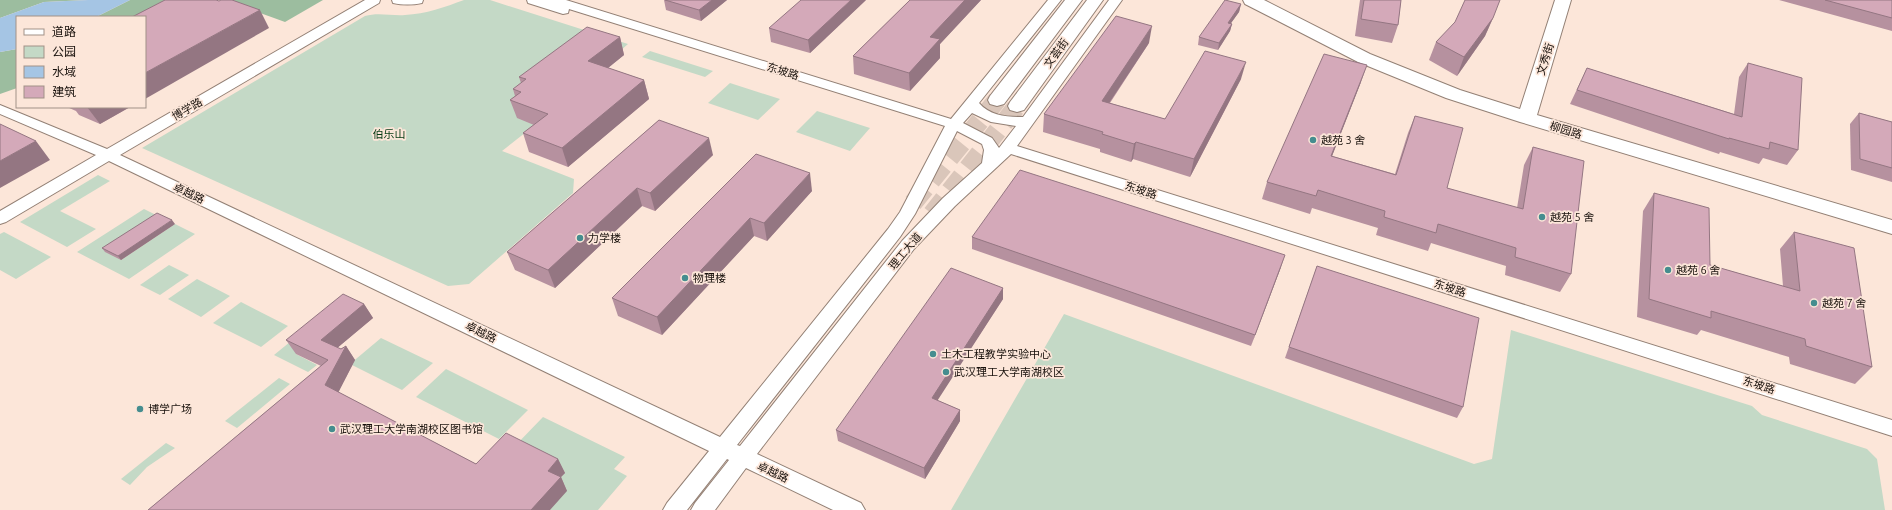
<svg xmlns="http://www.w3.org/2000/svg" width="1892" height="510" viewBox="0 0 1892 510" font-family="Ubuntu,'Noto Sans SC',sans-serif">
<style>
.green{fill:#c4d9c6}
.forest{fill:#9cbd9f}
.water{fill:#a5c5e4}
.lines{fill:none;stroke-linecap:round;stroke-linejoin:round}
.secondary-tunnel{stroke:#dac6ba;stroke-width:19;stroke-dasharray:19 10;stroke-linecap:butt}
.minor-casing{stroke:#938075;stroke-width:2}
.tertiary-casing{stroke:#938075;stroke-width:2}
.secondary-casing{stroke:#938075;stroke-width:2}
.minor{fill:#fff;fill-rule:evenodd}
.tertiary{fill:#fff;fill-rule:evenodd}
.secondary{fill:#fff;fill-rule:evenodd}
.wall{fill:#b6919f}
.shaded-wall{fill:#947682}
.building{fill:#d4a9b9;stroke:#947682}
.poi-dot{fill:#458d8f;stroke:#fce6d9;stroke-width:1.5}
.labels{text-anchor:middle;stroke-width:3.5;stroke-linejoin:round;paint-order:stroke}
.street-label{font-size:11px;fill:#18110c;stroke:#fce6d9}
.park-label{font-size:11px;fill:#033912;stroke:#fce6d9}
.poi-label{font-size:11px;fill:#18110c;stroke:#fce6d9;text-anchor:start}
</style>
<rect width="100%" height="100%" fill="#fce6d9"/>
<!-- green -->
<g class="green">
<path d="M464 0H490L628 44 535 125 502 151 574 179 573 193 469 284 448 286 142 148 365 16C378 12 391 16 405 15 426 14 445 7 464 0Z"/>
<path d="M650 51 713 71 705 77 642 57Z"/>
<path d="M730 83 780 99 758 120 708 103Z"/>
<path d="M817 111 870 128 850 151 796 132Z"/>
<path d="M98 175 110 181 60 211 96 229 67 247 20 222Z"/>
<path d="M144 209 160 217 121 260 175 224 195 234 129 279 77 252Z"/>
<path d="M4 232 51 257 16 279 0 270V234Z"/>
<path d="M169 265 189 275 160 295 140 285Z"/>
<path d="M197 279 230 296 201 317 168 299Z"/>
<path d="M241 302 288 326 261 347 213 323Z"/>
<path d="M339 302 296 354 317 365 308 372 274 355Z"/>
<path d="M1064 314 1474 464 1492 459 1511 330 1752 406 1762 415 1867 449 1877 459 1885 510H951Z"/>
<path d="M381 338 433 363 402 390 350 364Z"/>
<path d="M446 369 528 410 499 439 416 397Z"/>
<path d="M279 378 290 384 237 428 225 421Z"/>
<path d="M543 417 625 457 614 469 627 476 598 510H550L555 484 564 473 514 447Z"/>
<path d="M166 443 175 448 147 467 130 485 121 479Z"/>
</g>
<!-- forest -->
<g class="forest">
<path d="M0 0H88L44 2 0 18Z"/>
<path d="M130 0H187L145 17H96Z"/>
<path d="M224 0H323L285 22Z"/>
<path d="M17 49V88L0 94V52Z"/>
</g>
<!-- water -->
<path class="water" d="M88 0H130L96 17H17V49L0 52V18L44 2Z"/>
<g class="lines">
<!-- secondary-tunnel -->
<g class="secondary-tunnel">
<path d="M913 203 997 100"/>
<path d="M932 214 1017 106"/>
</g>
<!-- minor casing -->
<g class="minor-casing">
<g id="minor">
<path d="M365 0H380L379 3 120 155 720 437 888 229 900 212 945 126 569 9 568 13 563 14 528 3 527 0H566L951 119 1048 0H1061L979 103C990 116 1007 117 1023 117L1109 0H1122L1017 146 1892 420V436L1011 154 955 206 914 249 757 454 861 503 865 510H833L746 468 715 510H691L695 503 729 460 727 459 687 510H663L667 503 709 451 109 161 6 222 0 224V211L96 155 0 114V105L107 149ZM972 113 991 122 1016 126 999 148 992 138 963 123ZM957 131 982 144 984 150 982 163 943 198 902 241 740 446 737 445 900 237 915 214Z"/>
<path d="M392 0H423L422 3C413 5 402 5 393 3Z"/>
</g>
</g>
<!-- tertiary casing -->
<g class="tertiary-casing">
<path id="tertiary" d="M1243 0H1264L1370 54 1460 90 1520 109 1555 0H1571L1537 115 1892 220V234L1520 122 1446 98 1358 62 1245 4Z"/>
</g>
<!-- secondary casing -->
<g class="secondary-casing">
<g id="secondary">
<path d="M1065 0H1082L1004 104 997 106 990 104 988 100 990 96Z"/>
<path d="M1087 0H1103L1024 110 1017 112 1010 110 1008 106 1010 102Z"/>
</g>
</g>
<!-- minor -->
<use href="#minor" class="minor"/>
<!-- tertiary -->
<use href="#tertiary" class="tertiary"/>
<!-- secondary -->
<use href="#secondary" class="secondary"/>
</g>
<!-- wall -->
<g class="wall">
<path d="M664 0H727L701 21 666 10Z"/>
<path d="M866 0 810 53 771 42 769 28Z"/>
<path d="M910 0H981L940 44V58L910 91 854 74 853 56Z"/>
<path d="M1360 0H1401L1398 25 1392 43 1355 36Z"/>
<path d="M1779 0H1892V31Z"/>
<path d="M1241 4 1239 12 1231 23 1232 24 1230 31 1218 50 1198 45 1199 37Z"/>
<path d="M1493 18 1485 36 1457 76 1429 60 1436 42Z"/>
<path d="M620 37 624 55 608 68 644 80 649 99 568 167 529 152 523 133 534 125 517 118 510 100 515 96 513 89 521 83 519 77Z"/>
<path d="M1149 43 1110 103 1165 119 1241 79 1190 177 1133 159 1131 162 1100 152V149L1043 132 1044 114Z"/>
<path d="M1748 63 1798 150 1787 165 1763 158 1759 164 1720 152 1719 154 1570 104 1587 68 1734 114 1739 77Z"/>
<path d="M1361 82 1332 156 1395 174 1408 133 1415 116 1447 188 1517 208 1524 165 1533 147 1571 274 1560 292 1505 275 1506 266 1431 243 1428 251 1376 235 1378 228 1312 208 1310 214 1262 199 1267 182Z"/>
<path d="M67 107H130L100 124 79 115 76 111Z"/>
<path d="M1859 113 1892 122V182L1851 170 1850 124Z"/>
<path d="M659 120 713 155 655 211 642 206 555 288 515 270 507 252Z"/>
<path d="M756 154 812 191 767 241 754 236 662 335 618 316 612 298Z"/>
<path d="M1654 193 1710 265 1783 286 1780 249 1794 232 1872 367 1855 384 1790 364 1789 357 1701 330 1697 335 1637 317 1643 211Z"/>
<path d="M175 224 121 260 105 252 102 248Z"/>
<path d="M972 237 1281 267 1251 346 972 249Z"/>
<path d="M1317 266 1463 407 1457 418 1285 358Z"/>
<path d="M1003 288V299L937 400 960 410V421L925 479 838 441 836 430Z"/>
<path d="M364 304 373 318 337 348 341 349 346 346 355 360 338 392 476 464 558 459 565 473 561 477 567 491 148 510 321 366 296 354 286 340Z"/>
</g>
<!-- shaded-wall -->
<g class="shaded-wall">
<path d="M712 0H727L701 21 699 10Z"/>
<path d="M851 0H866L810 53 808 40Z"/>
<path d="M965 0H981L940 44V58L910 91 909 73 930 37Z"/>
<path d="M1241 4 1239 12 1226 30 1228 23Z"/>
<path d="M260 10 269 28 145 99V73Z"/>
<path d="M1493 18 1485 36 1457 76 1464 57Z"/>
<path d="M1232 24 1230 31 1218 50 1219 43Z"/>
<path d="M1152 26 1149 43 1099 118 1102 101Z"/>
<path d="M620 37 624 55 593 80 588 61Z"/>
<path d="M1246 62 1241 79 1190 177 1194 159Z"/>
<path d="M1367 65 1361 82 1325 174 1331 156Z"/>
<path d="M644 80 649 99 568 167 562 148Z"/>
<path d="M87 107H130L100 124Z"/>
<path d="M709 138 713 155 655 211 650 193Z"/>
<path d="M36 141 50 160 0 188V161Z"/>
<path d="M1136 142 1133 159 1131 162 1134 144Z"/>
<path d="M810 173 812 191 767 241 764 223Z"/>
<path d="M637 188 642 206 555 288 548 270Z"/>
<path d="M750 218 754 236 662 335 657 317Z"/>
<path d="M172 220 175 224 121 260 118 256Z"/>
<path d="M1285 255 1281 267 1251 346 1255 335Z"/>
<path d="M1003 288V299L932 409V398Z"/>
<path d="M364 304 373 318 330 354 321 340Z"/>
<path d="M346 346 355 360 335 399 325 385Z"/>
<path d="M960 410V421L925 479 924 468Z"/>
<path d="M558 459 565 473 561 477 567 491 550 510H531L548 471Z"/>
</g>
<!-- building -->
<g class="building">
<path d="M165 0H216L219 1 221 0H232L260 10 145 73V17H132Z"/>
<path d="M665 0H712L699 10Z"/>
<path d="M801 0H851L808 40 769 28Z"/>
<path d="M910 0H965L930 37 940 39 909 73 853 56Z"/>
<path d="M1225 0 1241 4 1228 23 1232 24 1219 43 1199 37Z"/>
<path d="M1364 0H1401L1398 25 1361 19Z"/>
<path d="M1465 0H1500L1493 18 1464 57 1436 42 1455 22Z"/>
<path d="M1825 0H1892V18Z"/>
<path d="M1116 16 1152 26 1102 101 1165 119 1205 51 1246 62 1194 159 1136 142 1134 144 1102 134 1103 132 1044 114Z"/>
<path d="M587 27 620 37 588 61 644 80 562 148 523 133 548 114 510 100 521 92 513 89 526 79 519 77Z"/>
<path d="M1324 54 1367 65 1331 156 1396 175 1415 116 1463 128 1447 188 1523 209 1533 147 1584 161 1571 274 1515 257 1516 248 1438 224 1436 233 1384 217 1385 211 1318 190 1316 196 1267 182Z"/>
<path d="M1748 63 1802 78 1798 150 1770 142 1769 149 1729 138V139L1577 90 1587 68 1742 117Z"/>
<path d="M1859 113 1892 122V168L1860 159Z"/>
<path d="M659 120 709 138 650 193 637 188 548 270 507 252Z"/>
<path d="M0 124 36 141 0 161Z"/>
<path d="M756 154 810 173 764 223 750 218 657 317 612 298Z"/>
<path d="M1020 170 1285 255 1255 335 972 237Z"/>
<path d="M1654 193 1709 208 1710 265 1800 291 1794 232 1854 248 1872 367 1806 346 1805 339 1711 311V318L1649 299Z"/>
<path d="M157 213 172 220 118 256 102 248Z"/>
<path d="M1317 266 1479 318 1463 407 1289 347Z"/>
<path d="M951 268 1003 288 932 398 960 410 924 468 836 430Z"/>
<path d="M343 294 364 304 321 340 341 349 346 346 325 385 476 464 506 433 558 459 548 471 561 477 531 510H148L328 360 286 340Z"/>
</g>
<!-- markers -->
<g class="poi-dot">
<circle cx="1313" cy="140" r="4"/>
<circle cx="1542" cy="217" r="4"/>
<circle cx="580" cy="238" r="4"/>
<circle cx="1668" cy="270" r="4"/>
<circle cx="685" cy="278" r="4"/>
<circle cx="1814" cy="303" r="4"/>
<circle cx="933" cy="354" r="4"/>
<circle cx="946" cy="372" r="4"/>
<circle cx="140" cy="409" r="4"/>
<circle cx="332" cy="429" r="4"/>
</g>
<g class="labels">
<!-- street labels -->
<g class="street-label">
<text transform="translate(1056 53) rotate(-54)" y="4">文荟街</text>
<text transform="translate(1545 59) rotate(-73)" y="4">文秀街</text>
<text transform="translate(783 71) rotate(17)" y="4">东坡路</text>
<text transform="translate(187 109) rotate(-30)" y="4">博学路</text>
<text transform="translate(1566 130) rotate(17)" y="4">柳园路</text>
<text transform="translate(1141 190) rotate(18)" y="4">东坡路</text>
<text transform="translate(189 193) rotate(25)" y="4">卓越路</text>
<text transform="translate(905 251) rotate(-50)" y="4">理工大道</text>
<text transform="translate(1450 288) rotate(18)" y="4">东坡路</text>
<text transform="translate(481 332) rotate(26)" y="4">卓越路</text>
<text transform="translate(1759 385) rotate(18)" y="4">东坡路</text>
<text transform="translate(773 472) rotate(25)" y="4">卓越路</text>
</g>
<!-- park labels -->
<g class="park-label">
<text x="389" y="138">伯乐山</text>
</g>
<!-- poi labels -->
<g class="poi-label">
<text x="1321" y="144">越苑 3 舍</text>
<text x="1550" y="221">越苑 5 舍</text>
<text x="588" y="242">力学楼</text>
<text x="1676" y="274">越苑 6 舍</text>
<text x="693" y="282">物理楼</text>
<text x="1822" y="307">越苑 7 舍</text>
<text x="941" y="358">土木工程教学实验中心</text>
<text x="954" y="376">武汉理工大学南湖校区</text>
<text x="148" y="413">博学广场</text>
<text x="340" y="433">武汉理工大学南湖校区图书馆</text>
</g>
</g>
<!-- legend -->
<rect x="16" y="16" width="130" height="92" fill="#fce6d9" stroke="#a19187"/>
<rect x="24" y="29" width="20" height="6" fill="#ffffff" stroke="#a19187"/>
<text x="52" y="36" font-size="12" fill="#18110c">道路</text>
<rect x="24" y="46" width="20" height="12" fill="#c4d9c6" stroke="#a19187"/>
<text x="52" y="56" font-size="12" fill="#18110c">公园</text>
<rect x="24" y="66" width="20" height="12" fill="#a5c5e4" stroke="#a19187"/>
<text x="52" y="76" font-size="12" fill="#18110c">水域</text>
<rect x="24" y="86" width="20" height="12" fill="#d4a9b9" stroke="#a19187"/>
<text x="52" y="96" font-size="12" fill="#18110c">建筑</text>
</svg>
